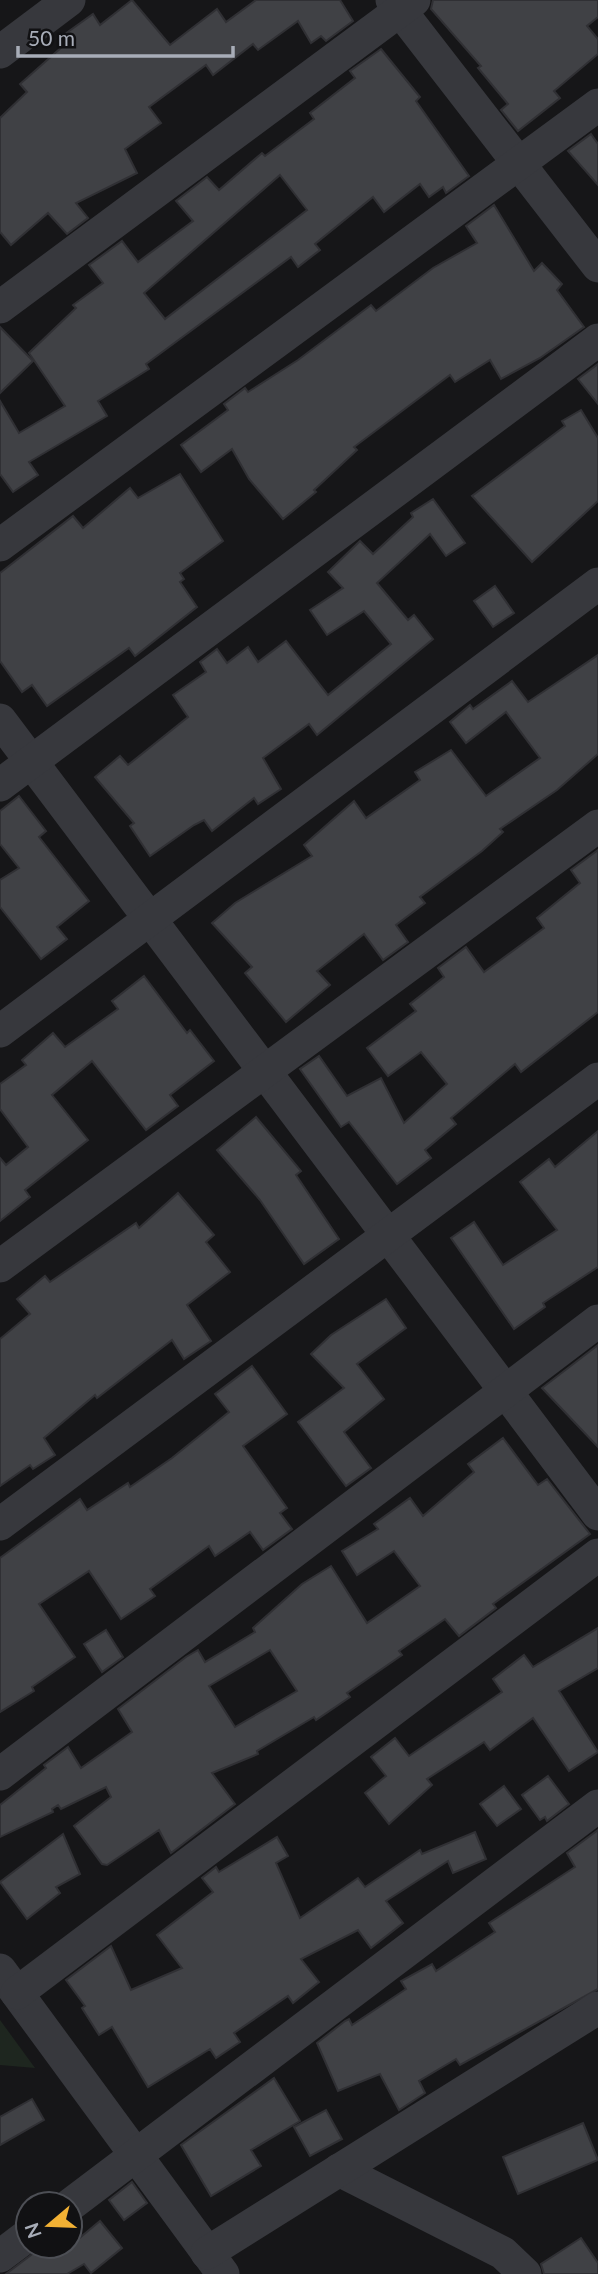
<svg xmlns="http://www.w3.org/2000/svg" width="598" height="2274" viewBox="0 0 598 2274" font-family="Lato,sans-serif">
<style>
.green{fill:#1e261f}
.building{fill:#404145;stroke:#303034;stroke-width:2;fill-rule:evenodd}
.lines{fill:none;stroke-linecap:round;stroke-linejoin:round}
.street{stroke:#37383d;stroke-width:33}
</style>
<rect width="100%" height="100%" fill="#161618"/>
<!-- green -->
<path class="green" d="M0 2020 35 2068 0 2065Z"/>
<!-- building -->
<g class="building">
<path d="M132 0 170 45 217 9 226 22 256 0H340L353 21 326 41 321 36 311 43 298 21 258 50 253 44 213 75 206 65 149 107 161 123 125 149 137 173 76 203 88 218 67 234 48 213 11 245 0 232V118L27 92 20 84 63 46 58 39 93 14 100 25Z"/>
<path d="M433 0H598V17L587 26 598 39V54L554 91 560 98 518 131 501 110 508 104 478 68 481 66 431 9Z"/>
<path d="M381 49 420 97 416 101 469 176 446 193 443 187 429 197 420 184 384 212 373 197 315 244 320 250 298 267 291 257 146 364 149 369 98 401 107 416 29 462 38 475 13 492 0 474V401L19 433 65 406 29 353 76 308 73 305 103 283 89 265 122 241 138 262 193 221 176 201 207 177 219 190 262 153 265 156 314 119 310 113 355 78 350 71ZM280 175 307 210 165 319 144 293Z"/>
<path d="M591 134 598 144V185L568 151Z"/>
<path d="M494 205 534 271 542 263 562 284 557 290 584 327 540 358 501 379 490 360 455 382 450 375 354 447 357 450 314 490 316 492 283 519 249 479 232 449 201 472 181 445 228 410 224 404 245 388 248 392 298 360 371 305 376 311 433 268 477 243 466 226Z"/>
<path d="M0 327 33 361 0 393Z"/>
<path d="M598 364V404L578 379Z"/>
<path d="M581 410 598 438V501L532 562 472 496 565 426 562 421Z"/>
<path d="M180 474 223 541 180 573 184 579 180 582 197 607 135 656 129 648 47 706 32 685 22 692 0 661V573L73 516 83 528 130 488 138 498Z"/>
<path d="M433 499 465 543 446 556 430 534 377 583 408 620 414 615 433 639 317 735 309 724 263 758 281 789 258 804 254 798 212 831 204 820 194 825 150 856 130 826 134 823 95 777 120 756 128 765 188 717 173 695 206 672 200 662 217 649 227 663 248 647 258 662 286 641 328 695 391 644 364 611 327 635 310 610 343 588 328 572 360 541 373 554 413 517 411 513Z"/>
<path d="M495 586 514 613 493 627 474 601Z"/>
<path d="M598 655V754L557 790 500 829 503 832 482 851 420 897 425 903 396 925 408 942 383 960 364 934 317 971 330 985 286 1022 245 973 252 967 212 923 235 903 312 856 304 845 354 801 366 818 420 780 415 772 451 750 486 796 540 758 506 712 466 743 450 722 470 705 473 709 512 681 528 702Z"/>
<path d="M19 796 46 831 39 837 89 901 57 927 67 939 41 959 0 907V880L19 868 0 844V811Z"/>
<path d="M598 850V1012L521 1072 515 1064 451 1118 456 1124 425 1150 431 1158 397 1184 349 1122 341 1127 300 1069 319 1056 347 1096 381 1078 404 1123 447 1084 421 1052 388 1076 367 1048 416 1011 410 1004 444 977 438 968 466 947 484 972 544 928 537 918 580 883 571 870Z"/>
<path d="M144 976 187 1033 190 1030 214 1061 170 1095 178 1106 146 1130 92 1061 52 1095 88 1140 25 1190 30 1197 0 1221V1158L6 1165 28 1147 0 1109V1084L26 1065 22 1060 53 1033 65 1047 118 1009 112 1001Z"/>
<path d="M256 1117 301 1171 296 1175 339 1239 304 1264 260 1200 217 1150Z"/>
<path d="M598 1131V1267L543 1303 545 1307 514 1329 451 1238 474 1222 503 1265 557 1230 520 1182 549 1159 555 1167Z"/>
<path d="M178 1193 214 1235 206 1242 230 1272 187 1305 211 1341 184 1359 172 1340 97 1398 95 1395 44 1438 55 1455 33 1469 30 1465 0 1486V1339L30 1314 17 1299 45 1276 50 1282 136 1223 139 1228Z"/>
<path d="M386 1299 406 1328 357 1364 384 1399 344 1432 371 1468 346 1486 298 1422 344 1388 311 1354 331 1335Z"/>
<path d="M598 1345V1447L542 1388Z"/>
<path d="M252 1366 287 1414 243 1446 287 1508 280 1513 292 1529 263 1550 250 1532 215 1556 209 1546 150 1589 155 1596 121 1619 89 1571 39 1604 75 1657 32 1687 34 1691 0 1712V1558L80 1499 87 1510 128 1483 130 1487 172 1458 229 1412 215 1394Z"/>
<path d="M503 1438 538 1485 547 1479 590 1534 493 1604 496 1608 459 1636 445 1619 399 1651 402 1655 347 1693 350 1697 316 1720 314 1717 257 1751 258 1754 212 1773 235 1804 171 1853 159 1830 107 1865 102 1864 74 1826 111 1797 106 1787 61 1809 58 1805 52 1809 53 1812 0 1837V1805L46 1768 44 1765 68 1747 81 1768 132 1732 118 1709 186 1657 198 1650 205 1662 255 1632 253 1628 302 1584 331 1566 367 1623 420 1586 394 1551 357 1575 342 1551 378 1529 374 1524 410 1498 423 1516 474 1472 468 1464ZM270 1650 297 1691 235 1727 209 1686Z"/>
<path d="M598 1628V1668L559 1691 598 1752 569 1771 533 1718 490 1750 484 1742 427 1779 432 1785 389 1824 365 1793 386 1776 371 1757 395 1738 409 1756 502 1692 493 1679 524 1655 533 1667Z"/>
<path d="M106 1630 123 1657 102 1672 84 1644Z"/>
<path d="M548 1776 569 1804 547 1821 545 1817 540 1820 522 1795Z"/>
<path d="M504 1786 521 1809 497 1826 480 1804Z"/>
<path d="M598 1830V1989L460 2065 456 2059 419 2081 425 2093 399 2110 380 2074 338 2091 317 2043 345 2021 349 2019 352 2025 406 1989 401 1981 432 1964 436 1971 495 1932 489 1923 575 1867 567 1853Z"/>
<path d="M475 1832 486 1859 453 1873 448 1861 386 1901 403 1923 371 1948 358 1930 301 1959 319 1982 293 2003 288 1996 234 2033 240 2042 216 2058 210 2049 148 2087 112 2027 99 2035 82 2008 85 2006 66 1980 111 1946 131 1990 182 1968 157 1935 213 1892 202 1878 216 1867 219 1872 277 1837 288 1856 276 1863 300 1918 358 1878 365 1887 420 1850 422 1854Z"/>
<path d="M63 1834 80 1874 56 1887 60 1893 27 1919 0 1882Z"/>
<path d="M274 2078 300 2121 251 2150 261 2166 211 2196 181 2145Z"/>
<path d="M32 2099 44 2120 0 2145V2117Z"/>
<path d="M326 2110 342 2139 310 2156 294 2127Z"/>
<path d="M583 2123 598 2160 518 2194 503 2157Z"/>
<path d="M132 2182 147 2203 124 2220 109 2200Z"/>
<path d="M100 2221 122 2248 91 2273 84 2264 67 2274H6L43 2246H70Z"/>
<path d="M581 2238 598 2263V2274H544L541 2264Z"/>
</g>
<g class="lines">
<!-- street -->
<g class="street">
<path d="M392 0 598 266"/>
<path d="M0 52 69 0"/>
<path d="M0 307 414 0"/>
<path d="M0 545 598 105"/>
<path d="M0 720 598 1514"/>
<path d="M0 785 598 340"/>
<path d="M0 1031 598 584"/>
<path d="M0 1266 598 826"/>
<path d="M0 1524 598 1079"/>
<path d="M0 1774 598 1321"/>
<path d="M0 1970 223 2274"/>
<path d="M17 1993 598 1555"/>
<path d="M339 2170 503 2253 525 2274"/>
<path d="M70 2205 598 1806"/>
<path d="M207 2253 598 2008"/>
<path d="M0 2256 28 2235"/>
</g>
</g>
<!-- north arrow -->
<g transform="translate(49 2225) rotate(251)"><circle r="33" fill="#111113" stroke="#4d4f55" stroke-width="2"/>
<path d="M0-5L12 26L0 18L-12 26Z" fill="#f2b134"/>
<text y="-10" font-size="19" font-weight="bold" text-anchor="middle" fill="#a8adb8">N</text>
</g>
<!-- scale -->
<path d="M18 46v10h215v-10" fill="none" stroke="#a8adb8" stroke-width="3.5"/>
<text x="28" y="46" font-size="21" fill="#a8adb8" stroke="#111113" stroke-width="5" paint-order="stroke">50 m</text>
</svg>
